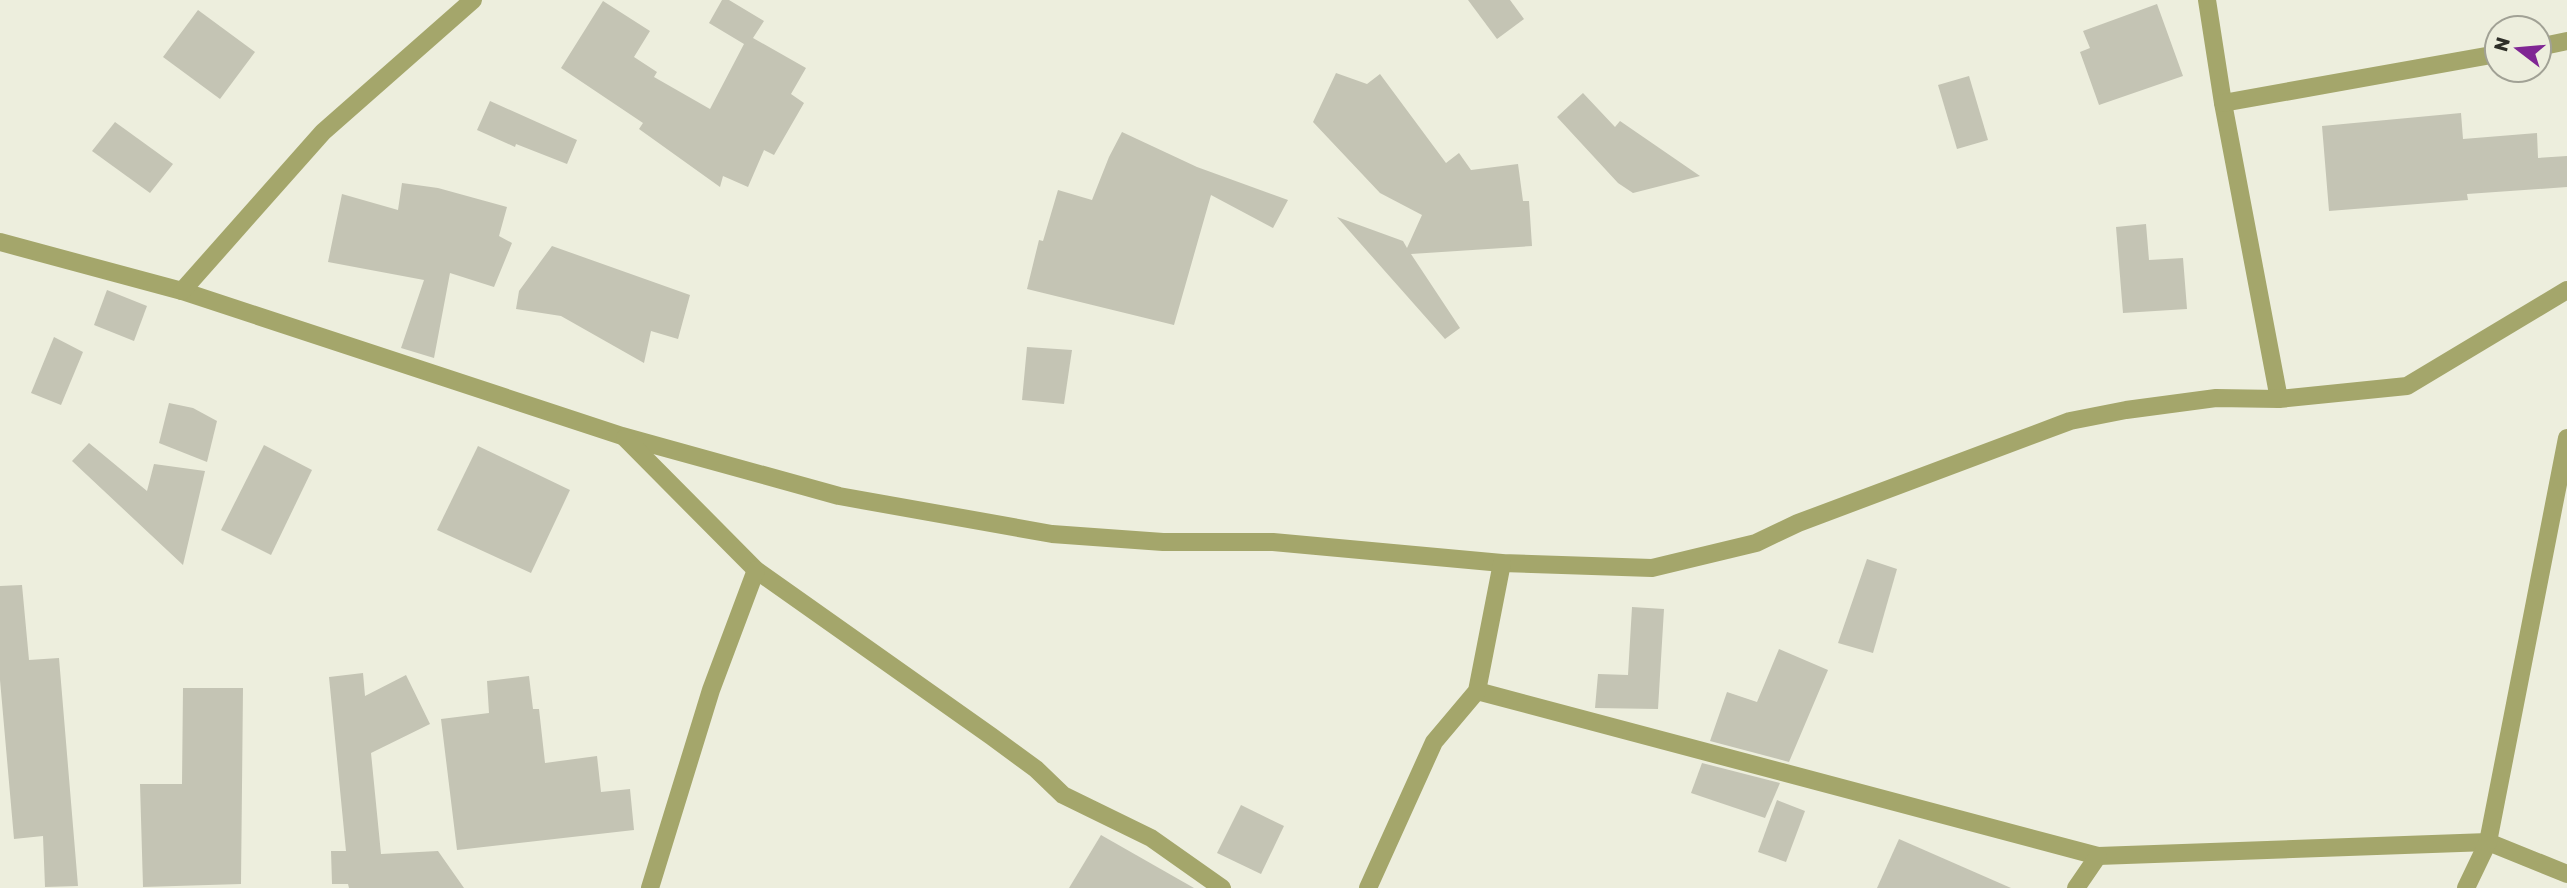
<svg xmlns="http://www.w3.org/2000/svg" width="2567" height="888" viewBox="0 0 2567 888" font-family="Rubik,sans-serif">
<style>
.building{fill:#c4c4b4}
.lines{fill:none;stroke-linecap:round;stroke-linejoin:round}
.minor{stroke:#a4a66b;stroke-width:18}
</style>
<rect width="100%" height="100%" fill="#edeedd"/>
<!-- building -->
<g class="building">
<path d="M722 0H729L764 21 753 38 806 68 791 94 804 103 774 155 764 150 748 187 723 176 720 187 639 129 643 123 561 68 603 1 650 31 634 57 657 72 654 77 710 109 744 44 709 23Z"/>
<path d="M1468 0H1510L1524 19 1497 39Z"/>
<path d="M2157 4 2183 76 2099 105 2080 52 2090 48 2083 31Z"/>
<path d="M198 10 255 52 220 99 163 57Z"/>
<path d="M1336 73 1367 84 1380 74 1446 163 1459 153 1471 170 1518 164 1523 201H1529L1532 246 1411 254 1460 328 1445 339 1337 217 1403 241 1407 248 1422 215 1380 193 1313 122Z"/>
<path d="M1969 76 1988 140 1957 149 1938 85Z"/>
<path d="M1583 93 1615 127 1620 121 1700 176 1633 193 1618 183 1557 117Z"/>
<path d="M490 101 577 140 567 164 516 144 515 147 477 130Z"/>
<path d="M2461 113 2463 139 2537 133 2538 158 2567 156V187L2467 194 2468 200 2329 211 2322 126Z"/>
<path d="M115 122 173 164 150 193 92 151Z"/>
<path d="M1122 132 1197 167 1288 200 1273 228 1211 195 1174 325 1027 289 1039 240 1043 241 1058 190 1092 200 1109 157Z"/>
<path d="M402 183 438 188 507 207 499 236 512 243 494 287 450 273 434 358 401 348 424 280 328 262 342 194 398 210Z"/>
<path d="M2146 224 2149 260 2183 258 2187 309 2123 313 2116 227Z"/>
<path d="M552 246 690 295 678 339 651 331 644 363 561 316 516 309 519 291Z"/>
<path d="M107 290 147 306 134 341 94 325Z"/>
<path d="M54 337 83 352 61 405 31 393Z"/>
<path d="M1027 347 1072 350 1064 404 1022 400Z"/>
<path d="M169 403 193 408 217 421 207 462 159 443Z"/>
<path d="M89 443 147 491 154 464 205 471 183 565 72 461Z"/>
<path d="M264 445 312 470 271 555 221 530Z"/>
<path d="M478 446 570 490 531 573 437 530Z"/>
<path d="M1867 559 1897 569 1873 653 1838 643Z"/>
<path d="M22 585 29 660 59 658 78 886 45 887 43 836 14 839 0 680V586Z"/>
<path d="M1632 607 1664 609 1658 709 1595 708 1598 674 1628 675Z"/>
<path d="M1779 649 1828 670 1789 762 1710 741 1727 692 1757 702Z"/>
<path d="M363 673 365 696 406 675 430 724 371 753 381 854 438 851 464 888H349L348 884H332L331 851H346L329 677Z"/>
<path d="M529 676 533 709H539L545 763 597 756 601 792 630 789 634 830 457 850 441 719 489 713 487 681Z"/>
<path d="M183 688H243L241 884 143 887 140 784H182Z"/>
<path d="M1702 763 1780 783 1765 818 1691 793Z"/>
<path d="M1777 800 1805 811 1786 862 1758 852Z"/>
<path d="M1241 805 1284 826 1261 874 1217 853Z"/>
<path d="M1101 835 1194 888H1069Z"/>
<path d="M1899 839 2011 888H1877Z"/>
</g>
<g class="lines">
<!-- minor -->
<g class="minor">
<path d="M2207 0 2223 103 2279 399"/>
<path d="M2539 47 2567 41"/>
<path d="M2223 103 2497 54"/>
<path d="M0 242 182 291 622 436 839 496 1052 534 1163 542H1273L1502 563 1652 568 1756 543 1798 523 2070 421 2126 410 2216 398 2279 399 2407 386 2567 290"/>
<path d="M182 291 323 132 473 0"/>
<path d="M625 438 756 570 991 736 1036 769 1063 795 1151 838 1222 888"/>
<path d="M1477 691 2098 856 2488 842 2567 874"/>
<path d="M650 888 711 690 756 570"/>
<path d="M1368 888 1434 742 1477 691 1502 563"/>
<path d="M2076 888 2098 856"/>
<path d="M2466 888 2488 842 2567 438"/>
</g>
</g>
<!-- north arrow -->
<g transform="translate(2518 49) rotate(286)"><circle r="33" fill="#edeedd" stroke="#a1a195" stroke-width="2"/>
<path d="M0-5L12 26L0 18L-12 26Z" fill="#802694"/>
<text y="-10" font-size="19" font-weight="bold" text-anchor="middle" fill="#2e2e28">N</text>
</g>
</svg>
